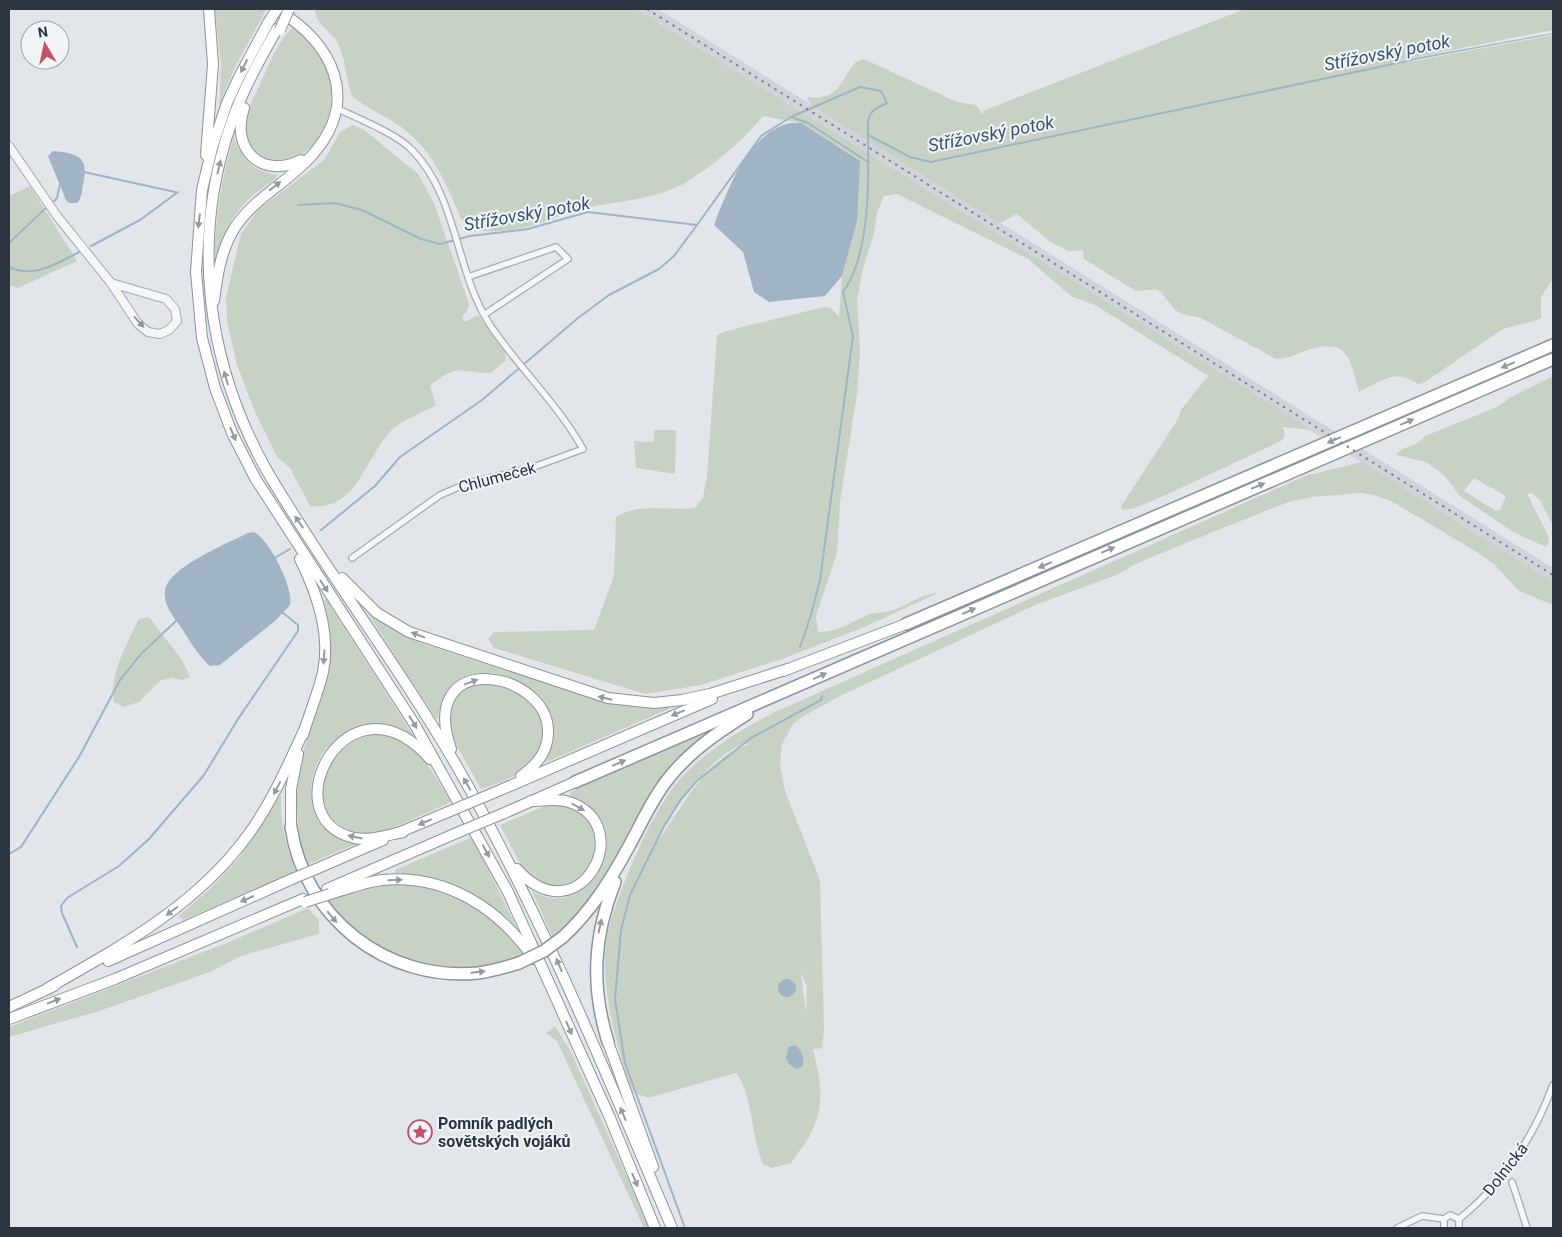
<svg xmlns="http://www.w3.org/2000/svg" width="1562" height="1237" viewBox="0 0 1562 1237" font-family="Roboto,sans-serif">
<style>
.built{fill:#d0d4db}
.green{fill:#c8d2c4;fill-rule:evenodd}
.water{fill:#a0b4c6}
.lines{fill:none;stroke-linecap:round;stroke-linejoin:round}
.stream{stroke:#a0b4c6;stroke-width:2}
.minor-casing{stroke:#a7acb3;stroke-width:8}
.tertiary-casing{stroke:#a7acb3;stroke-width:10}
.trunk-casing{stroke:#8a939e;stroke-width:12}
.motorway-casing{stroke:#8a939e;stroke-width:14}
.minor{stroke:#f4f6f8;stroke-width:5.5}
.tertiary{stroke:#f4f6f8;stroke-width:8}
.trunk{stroke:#fff;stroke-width:10}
.motorway{stroke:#fff;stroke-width:11}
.rail{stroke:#7d8591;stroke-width:2;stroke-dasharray:2.5 5;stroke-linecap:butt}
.trunk-bridge-casing{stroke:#8a939e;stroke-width:12;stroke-linecap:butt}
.motorway-bridge-casing{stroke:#8a939e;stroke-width:14;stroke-linecap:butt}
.trunk-bridge{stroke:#fff;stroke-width:10}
.motorway-bridge{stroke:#fff;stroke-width:11}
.oneway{fill:#959aa0}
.oneway2{fill:#90959c}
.labels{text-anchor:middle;stroke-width:4;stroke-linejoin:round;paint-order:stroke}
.street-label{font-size:16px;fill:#2b3440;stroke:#f1f4f7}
.poi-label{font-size:16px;font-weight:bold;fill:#2b3440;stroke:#f1f4f7;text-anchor:start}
.water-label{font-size:18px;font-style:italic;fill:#395470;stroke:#f1f4f7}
</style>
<rect width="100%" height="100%" fill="#e2e5e9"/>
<!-- built -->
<path class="built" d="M636 9H658L1318 421 1553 568V582Z"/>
<!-- green -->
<g class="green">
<path d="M215 9 266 10 235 67 219 106 221 65Z"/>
<path d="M315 9H636L1312 430 1283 427 1285 435 1281 441 1166 495 1132 509 1123 510 1121 507 1127 497 1178 419 1181 410 1207 377H1210L1095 305 1071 296 1028 259 897 194 884 196 877 213 874 234 863 268 857 301 860 351 857 394 840 502 837 553 816 616 818 632C835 633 852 622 867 615 875 612 885 613 894 610 910 604 920 594 938 593L862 628 782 659 701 685 645 694 494 648 488 639 494 632 594 630 614 576 616 517C635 503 673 511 695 508L703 497 707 477 717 335 726 331 824 307 831 308 839 317 842 276 857 221 801 123 763 116C743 141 715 164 688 181 659 200 614 201 581 209 563 214 545 223 527 227 510 231 482 233 466 229 450 195 439 160 410 134 393 118 369 111 352 96 345 77 347 60 336 40 329 30 314 21 315 9Z"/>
<path d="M1245 9H1553V30L1397 61 1399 64 1553 35V279L1541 297V318L1534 321 1503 329 1425 382 1418 384C1395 368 1382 381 1359 392 1349 354 1347 336 1302 352 1293 356 1287 359 1276 359L1201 318 1182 314 1175 310 1160 291 1155 289 1136 291 1084 259 1083 250 1068 251 1049 241 1017 214 1000 223 811 105 807 97C840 102 840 79 856 62L864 59 957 102 976 105 982 114 985 110Z"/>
<path d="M293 27C307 38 320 51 326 68 340 103 325 152 285 161 263 166 245 146 245 125 245 115 251 102 256 93 266 72 276 43 293 27Z"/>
<path d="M352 125 363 129 418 174 434 203 468 301 469 307 462 317 465 322 478 315 505 353 506 360 491 373C460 373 458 362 430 386L436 405C426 411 402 421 395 427 364 455 360 511 310 506L290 468 277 457 255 412 237 365 227 321 226 297 241 234 259 209 324 160 340 132Z"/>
<path d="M234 136C240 159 254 172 278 175 273 183 264 186 257 192 231 213 223 235 214 266 215 221 221 179 234 136Z"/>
<path d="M30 186 77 261 18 288 9 285V196Z"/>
<path d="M1553 376V525L1539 499 1531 493 1527 494 1548 535 1549 543 1546 547 1513 532 1460 496 1444 475 1426 462 1396 455C1404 444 1414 450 1425 436L1497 407 1511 397ZM1474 478 1506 496 1500 510 1496 511 1464 491Z"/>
<path d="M654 430H676L675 474 636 468 634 441 654 442Z"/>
<path d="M1362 462 1553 582V605L1519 591 1495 565 1477 552 1391 501 1374 495 1361 493 1312 497 1288 502 1208 534 1140 562 1114 576 1035 605 838 697 800 718 793 724 782 744 780 764 785 791 820 880 824 1029 822 1048 813 1049C821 1083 826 1105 809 1137 804 1146 796 1154 791 1163L772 1168 763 1164C752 1140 752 1091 736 1073L648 1098 632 1092C617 1048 599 985 607 938 615 897 653 807 682 777 709 749 740 730 775 712L1305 476ZM746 743 749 745C709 754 680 810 659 840 672 809 713 753 746 743ZM801 973 807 986 806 1013ZM780 981H793L795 993 781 992ZM793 1045 801 1051 804 1062 800 1068 789 1046Z"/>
<path d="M326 599 413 735C319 689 270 822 356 844L306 865C297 828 293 793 302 756 307 734 317 713 323 691 331 661 331 630 324 600Z"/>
<path d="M367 612 398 632 424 644 585 696 631 706 668 707 669 709 544 763C588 685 451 630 438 718L436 719Z"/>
<path d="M149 617 182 660 190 677 182 680 172 678 161 680 139 702 123 707 114 702C108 679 128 640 139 619Z"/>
<path d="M499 684C507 688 519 691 526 698 549 719 550 751 524 770 511 779 496 784 481 789L453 739 449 709 453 699 471 685Z"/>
<path d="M717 727 697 742 606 881 575 920 553 938 532 891C594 927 643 818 571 798L570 792Z"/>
<path d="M373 734 397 737 424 759 451 802 384 832 369 835 354 834 331 820 322 800 321 784 326 765 347 742Z"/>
<path d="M281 794C280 822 285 845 296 871L184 920 178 916 209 890 239 858Z"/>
<path d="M547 805C572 804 578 809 594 826L596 858 578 882 557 890 526 875 500 825Z"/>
<path d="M472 837 516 926C481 892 443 879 395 873V870Z"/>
<path d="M406 884 439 889 484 910 528 953C465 980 406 970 352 929 342 922 334 910 326 901 352 888 378 885 406 884Z"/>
<path d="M308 908 319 920V934L241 956 210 972 99 1011 9 1037V1027L229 942Z"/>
<path d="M555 1026 571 1052 650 1228H644L557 1041 546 1033Z"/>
</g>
<!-- water -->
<g class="water">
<path d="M1553 33V34L1409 61V59Z"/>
<path d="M792 123H801L860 161 857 221 842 276 825 296 769 302 754 292 743 252 714 225C728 189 749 130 792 123Z"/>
<path d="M53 151C76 153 90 156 83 184 82 191 82 198 77 203H69L66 200 48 156Z"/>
<path d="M254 532C269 539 294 588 290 605L276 620 220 665 210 666C198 656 189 639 180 626 173 616 163 604 165 591 167 568 228 543 248 533Z"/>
<circle cx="787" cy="988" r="9"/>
<path d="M795 1045C802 1050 806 1059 802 1067L796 1069 789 1064 786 1058 789 1046Z"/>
</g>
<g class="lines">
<!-- stream -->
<g class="stream">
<path d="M791 117 808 123 868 162"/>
<path d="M84 172 175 192"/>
<path d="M51 204 57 198 60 184"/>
<path d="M298 205 335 203 362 210 421 239 440 244 470 236 528 229 588 212 697 225 761 136 791 117 860 87 881 91 887 103C868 111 867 115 868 135L910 157 931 162 1412 60"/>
<path d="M9 243 47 207"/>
<path d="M91 246 140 220 178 192"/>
<path d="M9 267C34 279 58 263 81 251"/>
<path d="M321 530 375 486 400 457 482 400 578 318 609 295 659 269 674 256 697 225"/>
<path d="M273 559 290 549"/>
<path d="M800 647 810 618 820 580 853 336 843 292C870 256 869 179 868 135"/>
<path d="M9 854 21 847 79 757 120 680 141 654 178 619"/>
<path d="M77 947 62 913 61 906 67 898 119 866 149 839 204 775 238 719 298 631V625L283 613"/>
<path d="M685 1228 625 1063 615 999 621 930 630 895 663 828 681 799 698 780 751 738 821 700 822 696"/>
</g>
<!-- minor casing -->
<g class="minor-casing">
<g id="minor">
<path d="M336 108C357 118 397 134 412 150 458 197 455 271 490 325 519 368 557 403 583 449L531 468 466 484 440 495 352 558"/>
<path d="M468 277 556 247 568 259 485 314"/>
<path d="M1512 1182 1527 1228"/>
<path d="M1459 1219C1504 1183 1533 1139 1553 1085"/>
<path d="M1397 1228 1422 1216 1444 1219"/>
<path d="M1444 1228V1219L1450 1215 1459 1219V1228"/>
</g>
</g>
<!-- tertiary casing -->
<g class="tertiary-casing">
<path id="tertiary" d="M9 146 57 216 111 283 138 324 148 332 160 334 169 330 177 321 175 309 166 299 111 283"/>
</g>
<!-- trunk casing -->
<g class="trunk-casing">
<g id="trunk">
<path d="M268 23 239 77 227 103 212 148 202 190 196 272 202 338 215 388 232 433 255 478 415 725 508 892 610 1118 655 1228"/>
<path d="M277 29C260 59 242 91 231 124 190 241 207 364 267 471 327 573 400 667 459 770 542 916 606 1073 672 1228"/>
<path d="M244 108C230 149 262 180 301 160"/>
<path d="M206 155 213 64 209 9"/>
<path d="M214 301C217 276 221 250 234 229 255 196 290 182 314 153 360 100 333 43 279 11"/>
<path d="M300 559C317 593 331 634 323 672 318 694 309 714 303 735"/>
<path d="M342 578 377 613 409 632 608 698 654 703 682 700 710 694 788 669"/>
<path d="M783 671 906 624"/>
<path d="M451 749C416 647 550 670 548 733 548 752 537 765 521 776"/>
<path d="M491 794 712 699"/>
<path d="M502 814 575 782"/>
<path d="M291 827V789L298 754"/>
<path d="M403 832C387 835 370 841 354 838 269 818 348 666 430 759"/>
<path d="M398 833 448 812"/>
<path d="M316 869 383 840"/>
<path d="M517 869C578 938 640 826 569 802 558 798 543 801 531 801"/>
<path d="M327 889 459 832"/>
<path d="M330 894C347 889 365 882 382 880 446 874 499 908 534 959"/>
<path d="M108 961 292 879"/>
<path d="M48 988C122 946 197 905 248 835 272 802 288 765 305 728"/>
<path d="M9 1007 54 986"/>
<path d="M9 1019 115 979 303 899"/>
<path d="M608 1042 653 1167"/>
</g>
</g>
<!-- motorway casing -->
<g class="motorway-casing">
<g id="motorway">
<path d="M906 624 1553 345"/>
<path d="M575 782 1553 359"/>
<path d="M291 827C304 917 386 982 478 973 492 971 506 967 519 963"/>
<path d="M563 937C591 911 610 881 628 848 641 825 651 800 668 779 690 751 717 733 747 714"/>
<path d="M608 1042C591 987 593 937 615 882"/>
</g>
</g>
<!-- minor -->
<use href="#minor" class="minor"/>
<!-- tertiary -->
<use href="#tertiary" class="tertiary"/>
<!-- trunk -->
<use href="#trunk" class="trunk"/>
<!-- motorway -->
<use href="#motorway" class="motorway"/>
<!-- rail -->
<path class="rail" d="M647 9 1553 575"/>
<!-- trunk-bridge casing -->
<g class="trunk-bridge-casing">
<g id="trunk-bridge">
<path d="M268 23 277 9"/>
<path d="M280 30 289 9"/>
<path d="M448 812 491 794"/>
<path d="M459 832 502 814"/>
<path d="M292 879 316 869"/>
<path d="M305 902 330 894"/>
</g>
</g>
<!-- motorway-bridge casing -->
<g class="motorway-bridge-casing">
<path id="motorway-bridge" d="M519 963 544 951 563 937"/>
</g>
<!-- trunk-bridge -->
<use href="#trunk-bridge" class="trunk-bridge"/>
<!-- motorway-bridge -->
<use href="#motorway-bridge" class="motorway-bridge"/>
</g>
<!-- one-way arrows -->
<defs><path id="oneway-solid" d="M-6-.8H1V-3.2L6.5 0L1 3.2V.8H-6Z" transform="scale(1.25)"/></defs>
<g class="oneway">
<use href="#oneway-solid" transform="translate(244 66) rotate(117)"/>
<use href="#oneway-solid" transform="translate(219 167) rotate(-77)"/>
<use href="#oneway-solid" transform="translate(275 186) rotate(-38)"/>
<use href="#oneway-solid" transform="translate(199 221) rotate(97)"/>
<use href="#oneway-solid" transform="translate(1508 365) rotate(157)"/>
<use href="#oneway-solid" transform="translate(226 378) rotate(-106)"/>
<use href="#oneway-solid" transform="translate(1407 422) rotate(-23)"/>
<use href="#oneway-solid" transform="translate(233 434) rotate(67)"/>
<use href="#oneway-solid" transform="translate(1334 440) rotate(157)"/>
<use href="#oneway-solid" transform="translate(1258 486) rotate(-23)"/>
<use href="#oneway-solid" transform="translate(299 522) rotate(-124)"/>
<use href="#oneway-solid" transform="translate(1108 550) rotate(-23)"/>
<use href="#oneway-solid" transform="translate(1045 565) rotate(157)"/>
<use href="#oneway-solid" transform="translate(324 586) rotate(57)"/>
<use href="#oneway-solid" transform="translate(969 611) rotate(-24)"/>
<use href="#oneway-solid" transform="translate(418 635) rotate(-159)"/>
<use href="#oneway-solid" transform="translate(324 657) rotate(94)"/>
<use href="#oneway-solid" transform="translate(820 676) rotate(-24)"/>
<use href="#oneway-solid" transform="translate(471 682) rotate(-20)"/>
<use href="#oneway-solid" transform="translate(605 698) rotate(-167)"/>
<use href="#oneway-solid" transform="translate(678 713) rotate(157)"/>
<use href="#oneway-solid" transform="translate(413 722) rotate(58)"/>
<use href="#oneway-solid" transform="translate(619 763) rotate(-23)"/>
<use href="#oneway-solid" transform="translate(467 784) rotate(-119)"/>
<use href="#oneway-solid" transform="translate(277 788) rotate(118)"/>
<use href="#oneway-solid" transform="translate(578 807) rotate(30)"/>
<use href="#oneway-solid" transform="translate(425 822) rotate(157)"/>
<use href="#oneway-solid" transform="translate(355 837) rotate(-168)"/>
<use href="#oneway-solid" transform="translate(486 851) rotate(61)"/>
<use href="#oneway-solid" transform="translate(395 880) rotate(-1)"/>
<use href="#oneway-solid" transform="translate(247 899) rotate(156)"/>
<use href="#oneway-solid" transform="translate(172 911) rotate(143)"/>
<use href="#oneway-solid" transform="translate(332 917) rotate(50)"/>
<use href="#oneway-solid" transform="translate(600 926) rotate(-78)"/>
<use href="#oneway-solid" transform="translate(559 965) rotate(-113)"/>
<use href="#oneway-solid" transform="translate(478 972) rotate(-7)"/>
<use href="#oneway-solid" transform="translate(54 1001) rotate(-21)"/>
<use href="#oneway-solid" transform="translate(569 1028) rotate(66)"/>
<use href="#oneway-solid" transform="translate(623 1114) rotate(-113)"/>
<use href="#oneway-solid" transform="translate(635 1180) rotate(67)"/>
</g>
<use class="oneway2" href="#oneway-solid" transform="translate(139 322) rotate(48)"/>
<!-- icons -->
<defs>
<g id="sight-ring" transform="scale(1.25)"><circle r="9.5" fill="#f1f4f7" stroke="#c35268" stroke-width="1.5"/><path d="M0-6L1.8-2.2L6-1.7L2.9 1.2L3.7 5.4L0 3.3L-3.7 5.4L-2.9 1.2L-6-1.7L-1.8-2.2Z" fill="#c35268"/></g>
</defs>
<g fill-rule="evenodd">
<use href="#sight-ring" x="420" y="1132"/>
</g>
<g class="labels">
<!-- street labels -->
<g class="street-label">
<text transform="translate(497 477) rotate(-15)" y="6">Chlumeček</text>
<text transform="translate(1505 1169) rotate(-52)" y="6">Dolnická</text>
</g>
<!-- poi labels -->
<g class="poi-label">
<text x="438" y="1129">Pomník padlých<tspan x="438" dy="18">sovětských vojáků</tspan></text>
</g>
<!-- water labels -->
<g class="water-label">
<text transform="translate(1387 53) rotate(-11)" y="6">Střížovský potok</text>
<text transform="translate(991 134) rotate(-11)" y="6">Střížovský potok</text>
<text transform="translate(527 214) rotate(-10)" y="6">Střížovský potok</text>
</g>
</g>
<!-- border -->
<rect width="1562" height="1237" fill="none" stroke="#2b3440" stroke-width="20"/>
<!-- north arrow -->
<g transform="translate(45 45) rotate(351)"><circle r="24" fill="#f1f4f7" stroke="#a2a7ae"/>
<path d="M0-4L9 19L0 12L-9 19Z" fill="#c35268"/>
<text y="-8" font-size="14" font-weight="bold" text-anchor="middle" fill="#2b3440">N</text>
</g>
</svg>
